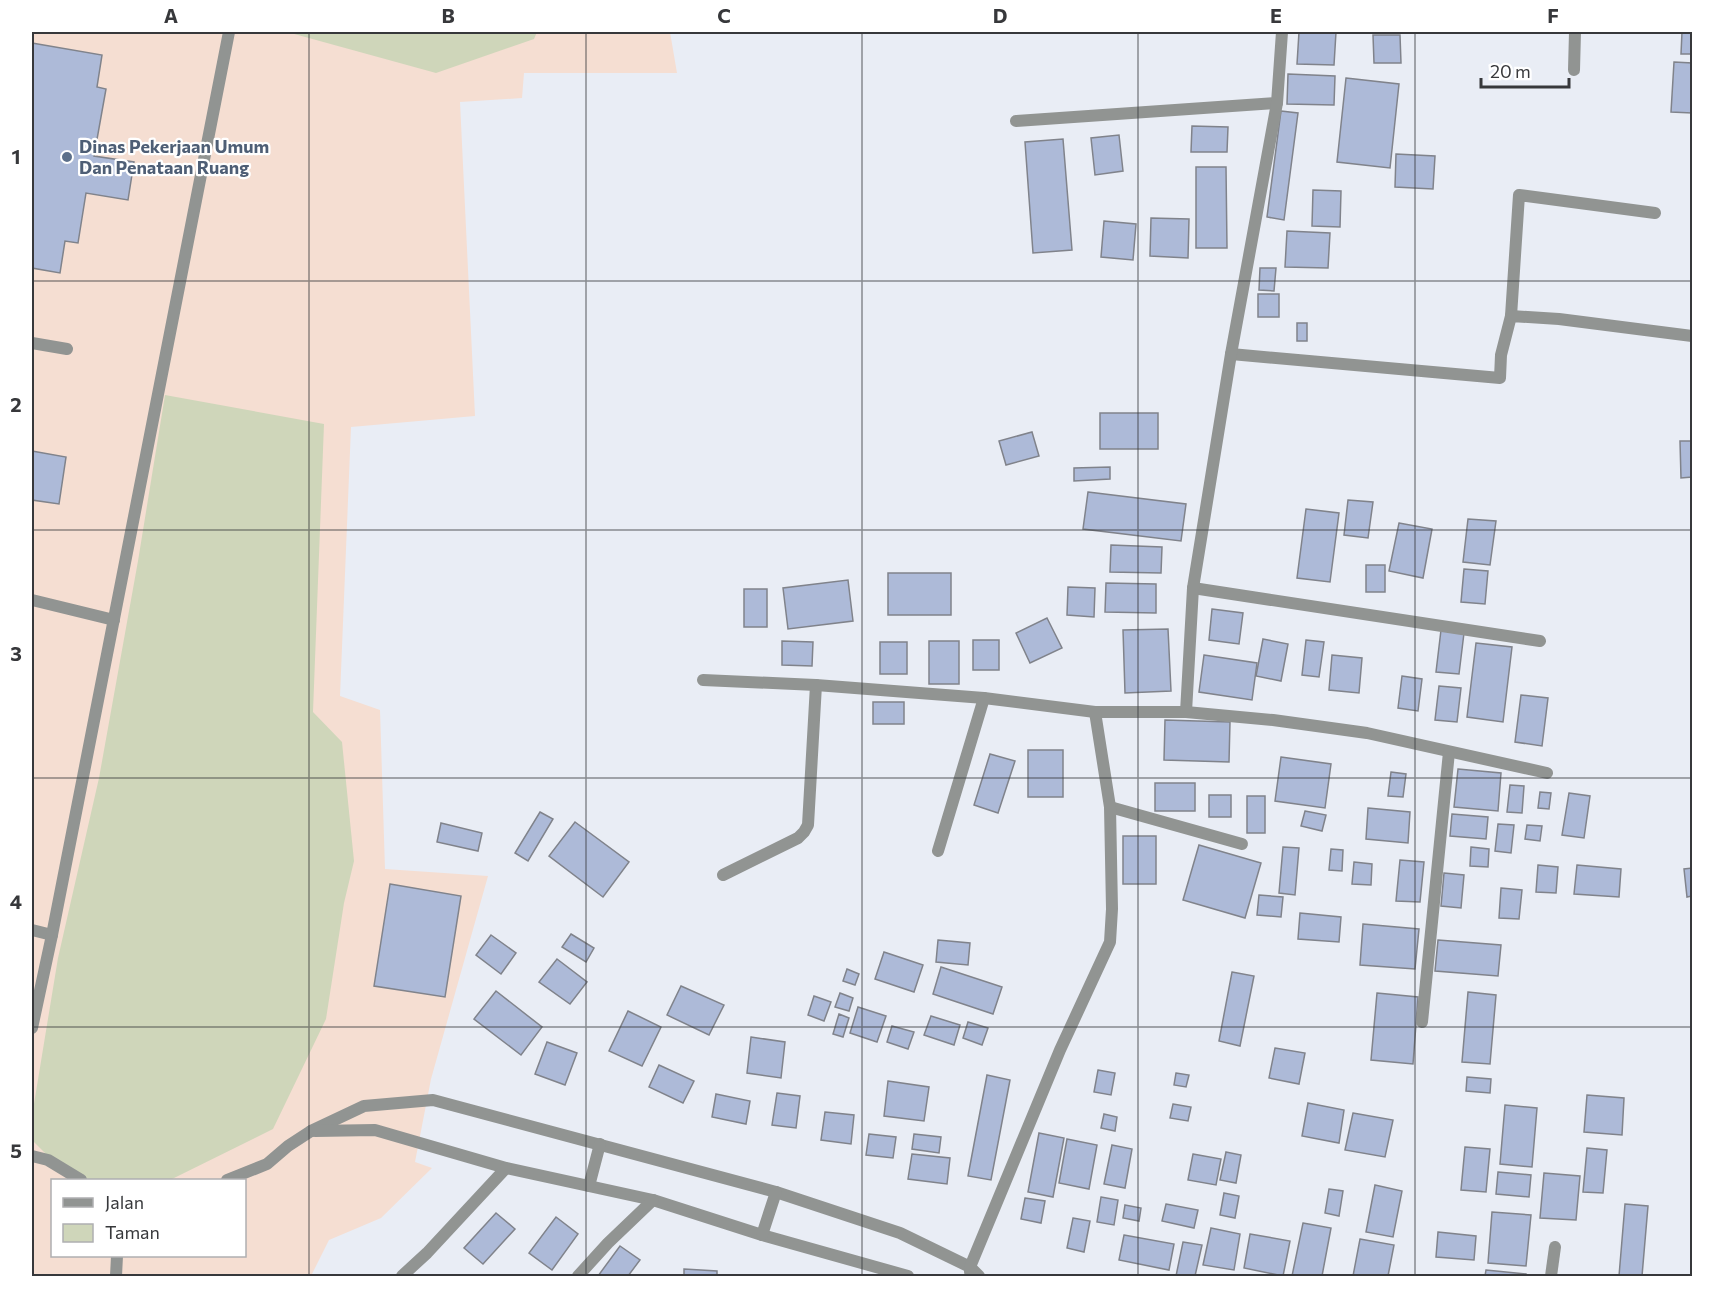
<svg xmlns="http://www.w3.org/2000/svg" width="1724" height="1308" viewBox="0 0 1724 1308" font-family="Commissioner,sans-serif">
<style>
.commercial{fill:#f5ded2;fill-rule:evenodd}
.green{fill:#cfd6ba}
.building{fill:#adbad8;stroke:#80838b;stroke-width:1.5}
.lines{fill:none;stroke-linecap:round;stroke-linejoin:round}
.lane{stroke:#919492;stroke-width:12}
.street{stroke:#919492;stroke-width:12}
.grid{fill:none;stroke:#37383b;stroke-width:1.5;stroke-opacity:0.55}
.service-dot{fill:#5c6f8a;stroke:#fff;stroke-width:2}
.labels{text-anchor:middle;stroke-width:4.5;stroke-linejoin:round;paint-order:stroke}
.service-label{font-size:18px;font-weight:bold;fill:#4e5e75;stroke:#fff;text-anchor:start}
.neatline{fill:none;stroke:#37383b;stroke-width:2}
.grid-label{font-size:20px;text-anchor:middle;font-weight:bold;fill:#37383b}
</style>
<rect width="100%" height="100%" fill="#e9edf5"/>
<!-- commercial -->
<path class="commercial" d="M32 32H670L677 73H524L522 98 460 102 475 416 351 427 340 696 380 710 385 869 488 876 431 1079 415 1162 432 1168 381 1218 329 1240 311 1276H32ZM52 1180H244V1256H52Z"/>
<!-- green -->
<g class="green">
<path d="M287 32H537L534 39 436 73Z"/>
<path d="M165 395 324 424 313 712 342 742 354 861 344 903 326 1019 273 1129 170 1180H82L49 1157 34 1142 32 1116 58 958 99 778 138 561Z"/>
</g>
<!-- building -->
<g class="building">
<path d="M1299 32H1336L1334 65 1297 64Z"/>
<path d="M1682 32H1692V54H1681Z"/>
<path d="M1373 35H1400L1401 63H1374Z"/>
<path d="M32 43 102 55 97 87 106 89 94 156 134 162 128 200 86 193 78 243 65 241 60 273 32 268Z"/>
<path d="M1674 62 1692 63V113L1671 112Z"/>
<path d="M1288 74 1335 76 1334 105 1287 104Z"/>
<path d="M1346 78 1399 84 1390 168 1337 162Z"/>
<path d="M1281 111 1298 113 1284 220 1267 217Z"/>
<path d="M1192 126 1228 127 1227 152H1191Z"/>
<path d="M1119 135 1123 171 1095 175 1091 138Z"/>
<path d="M1063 139 1072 250 1033 253 1025 142Z"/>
<path d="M1396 154 1435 156 1433 189 1395 187Z"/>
<path d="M1196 167H1226L1227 248H1196Z"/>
<path d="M1313 190 1341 191 1340 227 1312 226Z"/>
<path d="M1151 218 1189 219 1188 258 1150 256Z"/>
<path d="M1104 221 1136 224 1133 260 1101 257Z"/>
<path d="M1287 231 1330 233 1328 268 1285 267Z"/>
<path d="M1260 268H1276L1274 291 1259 290Z"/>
<rect x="1258" y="294" width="21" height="23"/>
<rect x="1297" y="323" width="10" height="18"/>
<rect x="1100" y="413" width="58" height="36"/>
<path d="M1032 432 1039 456 1006 465 999 441Z"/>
<path d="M1680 441H1692V477L1681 478Z"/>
<path d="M32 451 66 457 59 504 32 500Z"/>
<path d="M1110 467V479L1074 481V468Z"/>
<path d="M1088 492 1186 504 1181 541 1083 529Z"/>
<path d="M1348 500 1373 502 1368 538 1344 535Z"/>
<path d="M1306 509 1339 513 1330 582 1297 578Z"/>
<path d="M1468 519 1496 521 1490 565 1463 562Z"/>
<path d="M1399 523 1432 529 1423 578 1389 571Z"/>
<path d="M1111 545 1162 547 1161 573 1110 572Z"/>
<rect x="1366" y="565" width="19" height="27"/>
<path d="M1464 569 1488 571 1485 604 1461 602Z"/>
<rect x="888" y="573" width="63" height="42"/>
<path d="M848 580 853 621 788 629 783 588Z"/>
<path d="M1106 583 1156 584V613L1105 612Z"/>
<path d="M1068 587 1095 588 1094 617 1067 615Z"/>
<rect x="744" y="589" width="23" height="38"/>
<path d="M1212 609 1243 613 1239 644 1209 640Z"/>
<path d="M1047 618 1062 648 1030 663 1016 633Z"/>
<path d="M1168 629 1171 691 1125 693 1123 630Z"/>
<path d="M1441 630 1464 633 1459 674 1436 672Z"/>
<path d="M1263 639 1288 644 1281 681 1256 676Z"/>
<rect x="973" y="640" width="26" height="30"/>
<path d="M1306 640 1324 642 1319 677 1302 675Z"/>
<path d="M782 641 813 642 812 666 782 665Z"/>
<rect x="929" y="641" width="30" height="43"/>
<rect x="880" y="642" width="27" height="32"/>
<path d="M1476 643 1512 647 1503 722 1467 717Z"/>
<path d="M1204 655 1257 663 1252 700 1199 692Z"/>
<path d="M1332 655 1362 658 1359 693 1329 690Z"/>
<path d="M1402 676 1422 679 1418 711 1398 708Z"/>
<path d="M1439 686 1461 688 1457 722 1435 720Z"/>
<path d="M1521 695 1548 698 1542 746 1515 742Z"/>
<rect x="873" y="702" width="31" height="22"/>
<path d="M1165 720 1230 722 1229 762 1164 760Z"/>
<rect x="1028" y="750" width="35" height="47"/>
<path d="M990 754 1015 761 998 813 974 805Z"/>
<path d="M1281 757 1331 764 1325 808 1275 801Z"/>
<path d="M1458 769 1501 773 1498 811 1454 807Z"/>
<path d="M1391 772 1406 774 1403 797 1388 796Z"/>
<rect x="1155" y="783" width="40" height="28"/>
<path d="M1510 785 1524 786 1522 813 1507 812Z"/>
<path d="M1540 792 1551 793 1549 809 1538 808Z"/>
<path d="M1569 793 1590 796 1584 838 1562 835Z"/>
<rect x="1209" y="795" width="22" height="22"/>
<rect x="1247" y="796" width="18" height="37"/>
<path d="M1368 808 1410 812 1408 843 1366 839Z"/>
<path d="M1305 811 1326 815 1322 831 1301 826Z"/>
<path d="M540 812 553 819 528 861 515 853Z"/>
<path d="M1452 814 1488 817 1486 839 1450 836Z"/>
<path d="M575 822 629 862 603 897 549 856Z"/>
<path d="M441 823 482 833 478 851 437 842Z"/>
<path d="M1498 824 1514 825 1511 853 1495 851Z"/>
<path d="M1527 825 1542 826 1540 841 1525 839Z"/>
<rect x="1123" y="836" width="33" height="48"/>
<path d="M1199 845 1261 863 1245 918 1183 900Z"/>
<path d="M1283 847 1299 848 1295 895 1279 893Z"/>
<path d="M1471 847 1489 849 1488 867 1470 866Z"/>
<path d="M1331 849 1343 850 1342 871 1329 870Z"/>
<path d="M1400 860 1424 862 1420 902 1396 901Z"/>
<path d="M1354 862 1372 864 1371 885 1352 884Z"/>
<path d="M1538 865 1558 867 1556 893 1536 892Z"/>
<path d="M1577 865 1621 869 1619 897 1574 894Z"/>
<path d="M1692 868V896L1687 897 1684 869Z"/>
<path d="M1444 873 1464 875 1461 908 1441 906Z"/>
<path d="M390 884 461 896 445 997 374 986Z"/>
<path d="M1501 888 1522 890 1519 919 1499 918Z"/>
<path d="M1259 895 1283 897 1281 917 1257 915Z"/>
<path d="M1300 913 1341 917 1339 942 1298 939Z"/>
<path d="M1363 924 1419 929 1415 969 1360 965Z"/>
<path d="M571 934 594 948 586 962 562 947Z"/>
<path d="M491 935 516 953 501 974 476 955Z"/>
<path d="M938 940 970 943 968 965 936 962Z"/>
<path d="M1438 940 1501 945 1498 976 1435 971Z"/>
<path d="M884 952 923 965 914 992 875 979Z"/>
<path d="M557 959 587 982 570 1004 539 982Z"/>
<path d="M941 967 1002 987 993 1014 933 994Z"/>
<path d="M847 969 859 974 855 985 843 981Z"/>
<path d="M1232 972 1254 976 1240 1046 1219 1041Z"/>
<path d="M681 986 724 1005 709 1035 667 1015Z"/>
<path d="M496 991 542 1027 521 1055 474 1019Z"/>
<path d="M1468 992 1496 995 1490 1064 1462 1062Z"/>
<path d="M840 993 853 998 849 1011 835 1007Z"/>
<path d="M1377 993 1418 997 1413 1064 1371 1060Z"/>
<path d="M814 996 831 1002 824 1021 808 1015Z"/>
<path d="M858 1007 886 1016 877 1042 850 1033Z"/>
<path d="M628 1011 661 1027 642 1066 609 1051Z"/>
<path d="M839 1014 849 1018 843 1037 833 1034Z"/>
<path d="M931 1016 960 1025 954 1045 924 1035Z"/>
<path d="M968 1022 988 1028 982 1045 963 1038Z"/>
<path d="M892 1026 914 1032 908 1049 887 1042Z"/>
<path d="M751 1037 785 1042 781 1078 747 1073Z"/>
<path d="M547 1042 577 1053 565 1085 535 1074Z"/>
<path d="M1275 1048 1305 1053 1299 1084 1269 1078Z"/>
<path d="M659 1065 694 1081 683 1103 649 1087Z"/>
<path d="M1098 1070 1115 1073 1111 1095 1094 1092Z"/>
<path d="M1176 1073 1189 1075 1186 1087 1174 1085Z"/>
<path d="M987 1075 1010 1080 991 1180 968 1176Z"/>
<path d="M1467 1077 1491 1079 1490 1093 1466 1091Z"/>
<path d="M888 1081 929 1087 924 1121 884 1116Z"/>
<path d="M777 1093 800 1096 796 1128 772 1125Z"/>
<path d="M716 1094 750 1101 746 1124 712 1117Z"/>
<path d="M1587 1095 1624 1098 1622 1135 1584 1132Z"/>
<path d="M1308 1103 1344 1110 1339 1143 1302 1136Z"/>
<path d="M1173 1104 1191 1107 1188 1121 1170 1118Z"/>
<path d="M1505 1105 1537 1108 1532 1167 1500 1164Z"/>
<path d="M825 1112 854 1115 851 1144 821 1140Z"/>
<path d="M1353 1113 1393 1120 1385 1157 1345 1150Z"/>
<path d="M1104 1114 1117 1117 1115 1131 1101 1128Z"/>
<path d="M1039 1133 1064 1138 1053 1197 1028 1192Z"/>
<path d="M869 1134 896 1137 893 1158 866 1155Z"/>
<path d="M914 1134 941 1137 939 1153 912 1149Z"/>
<path d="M1067 1139 1097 1145 1089 1189 1059 1183Z"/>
<path d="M1112 1145 1132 1149 1125 1188 1104 1184Z"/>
<path d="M1465 1147 1490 1149 1486 1192 1461 1190Z"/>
<path d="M1587 1148 1607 1150 1603 1193 1583 1192Z"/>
<path d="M1226 1152 1241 1155 1236 1183 1220 1180Z"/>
<path d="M912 1154 950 1158 947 1184 908 1179Z"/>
<path d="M1193 1154 1221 1159 1216 1185 1188 1180Z"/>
<path d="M1498 1172 1531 1175 1529 1197 1496 1194Z"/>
<path d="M1544 1173 1580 1176 1576 1220 1540 1218Z"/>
<path d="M1375 1185 1402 1191 1393 1237 1366 1232Z"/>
<path d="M1329 1189 1343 1191 1339 1216 1325 1213Z"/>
<path d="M1224 1193 1239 1196 1235 1218 1220 1215Z"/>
<path d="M1101 1197 1118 1200 1114 1225 1097 1222Z"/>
<path d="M1025 1198 1045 1201 1041 1223 1021 1219Z"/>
<path d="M1166 1204 1198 1210 1194 1228 1162 1221Z"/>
<path d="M1625 1204 1648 1206 1642 1276H1619Z"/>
<path d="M1125 1205 1141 1208 1139 1221 1123 1218Z"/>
<path d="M1492 1212 1531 1215 1526 1266 1488 1263Z"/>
<path d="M496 1213 515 1229 483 1264 464 1248Z"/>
<path d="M556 1217 578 1234 552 1270 529 1253Z"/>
<path d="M1073 1218 1090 1221 1084 1252 1067 1248Z"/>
<path d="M1303 1223 1331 1228 1322 1276H1292Z"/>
<path d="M1211 1228 1240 1234 1234 1270 1203 1265Z"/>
<path d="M1438 1232 1476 1236 1474 1260 1436 1257Z"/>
<path d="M1250 1234 1290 1241 1283 1276 1244 1268Z"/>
<path d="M1124 1235 1174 1244 1169 1270 1119 1260Z"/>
<path d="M1360 1239 1394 1245 1388 1276H1353Z"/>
<path d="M1183 1242 1202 1245 1195 1276H1176Z"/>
<path d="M620 1246 640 1260 628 1276H598Z"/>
<path d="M684 1269 717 1271V1276H684Z"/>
<path d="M1486 1270 1526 1274V1276H1485Z"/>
</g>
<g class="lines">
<!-- lane -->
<g class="lane">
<path d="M32 343 67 349"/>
<path d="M32 600 114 620"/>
<path d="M723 875 798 838 804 832 808 825 816 685"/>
<path d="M32 930 52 935"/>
<path d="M32 1028 52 935 229 32"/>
<path d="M32 1156 48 1160 81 1180"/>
<path d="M227 1180 267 1164 288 1146 311 1131"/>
<path d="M116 1276 117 1256"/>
</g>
<!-- street -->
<g class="street">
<path d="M1574 70 1575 32"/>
<path d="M1016 121 1277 103"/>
<path d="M1511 316 1519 195 1655 213"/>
<path d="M1231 354 1500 378 1501 355 1511 316 1559 319 1692 336"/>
<path d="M1193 588 1540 641"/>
<path d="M703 680 816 685 984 698 1095 712H1186L1273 720 1367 733 1547 773"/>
<path d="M1186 712 1193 588 1231 354 1277 103 1282 32"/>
<path d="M1110 807 1242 844"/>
<path d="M938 851 984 698"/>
<path d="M1422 1022 1449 752"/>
<path d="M311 1131 364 1106 433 1100 776 1192 900 1233 970 1267 979 1276"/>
<path d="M315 1131 375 1130 506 1168 653 1200 762 1235 908 1276"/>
<path d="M589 1186 600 1144"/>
<path d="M762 1235 776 1192"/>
<path d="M970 1272V1267L1060 1050 1110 942 1112 909 1110 807 1095 712"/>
<path d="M402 1276 427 1253 506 1168"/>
<path d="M578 1276 608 1243 653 1200"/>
<path d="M1551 1276 1555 1247"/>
</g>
</g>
<!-- grid -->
<path class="grid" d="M309 32V1276M586 32V1276M862 32V1276M1138 32V1276M1415 32V1276M32 281H1692M32 530H1692M32 778H1692M32 1027H1692"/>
<!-- markers -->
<circle class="service-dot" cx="67" cy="157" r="6"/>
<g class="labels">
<!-- service labels -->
<g class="service-label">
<text x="79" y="153">Dinas Pekerjaan Umum<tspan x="79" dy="21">Dan Penataan Ruang</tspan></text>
</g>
</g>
<!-- border -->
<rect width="1724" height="1308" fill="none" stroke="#ffffff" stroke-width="66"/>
<!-- legend -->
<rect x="51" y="1179" width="195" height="78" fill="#ffffff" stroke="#afafb1" stroke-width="1.5"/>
<rect x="63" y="1198" width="30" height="9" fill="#919492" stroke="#afafb1" stroke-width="1.5"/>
<text x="105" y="1209" font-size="18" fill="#37383b">Jalan</text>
<rect x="63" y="1224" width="30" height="18" fill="#cfd6ba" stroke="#afafb1" stroke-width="1.5"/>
<text x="105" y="1239" font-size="18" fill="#37383b">Taman</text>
<!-- scale -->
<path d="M1481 78v9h88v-9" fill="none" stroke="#37383b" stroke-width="3"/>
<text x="1490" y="78" font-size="18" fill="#37383b" stroke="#ffffff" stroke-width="4.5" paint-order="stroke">20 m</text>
<rect x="33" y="33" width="1658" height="1242" class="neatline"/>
<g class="grid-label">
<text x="171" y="23">A</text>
<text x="448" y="23">B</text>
<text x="724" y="23">C</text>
<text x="1000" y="23">D</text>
<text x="1276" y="23">E</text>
<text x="1553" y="23">F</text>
<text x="16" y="164">1</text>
<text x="16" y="412">2</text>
<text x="16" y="661">3</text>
<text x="16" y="909">4</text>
<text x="16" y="1158">5</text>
</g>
</svg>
